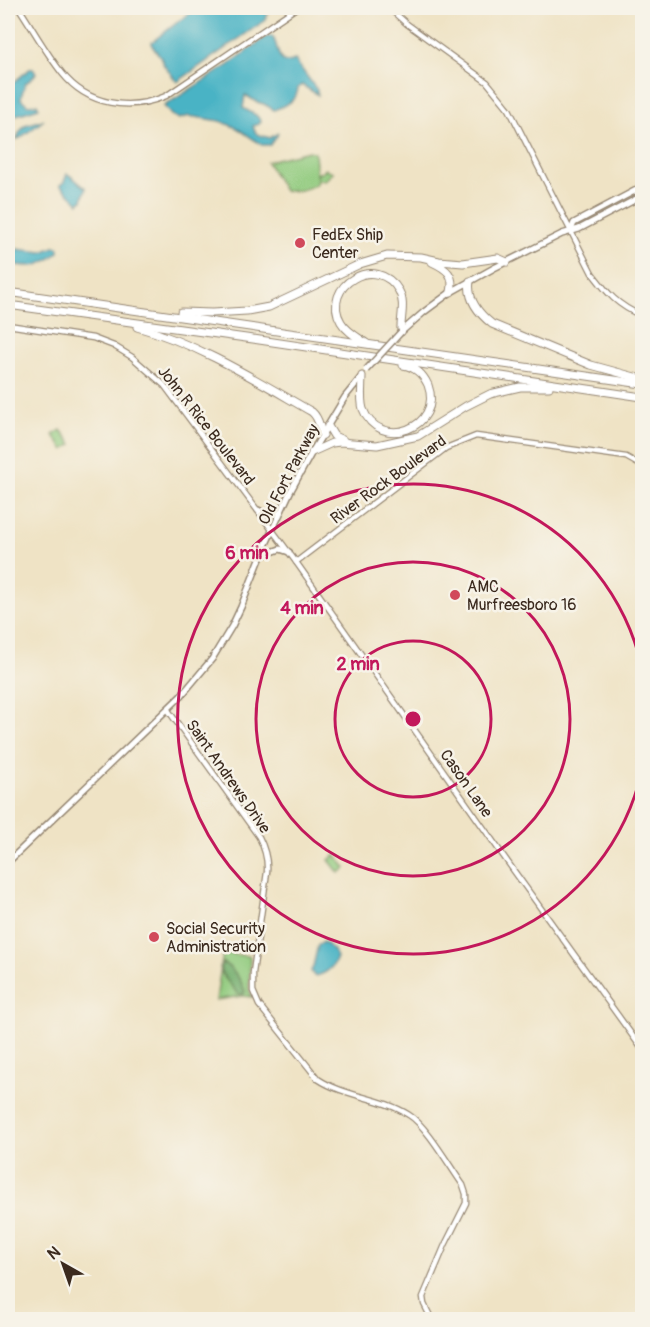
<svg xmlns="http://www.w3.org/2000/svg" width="650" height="1327" viewBox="0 0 650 1327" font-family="Pangolin,sans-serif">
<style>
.green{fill:#92cb7f;stroke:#667a4e;stroke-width:1.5}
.forest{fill:#75af6e;stroke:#586c46;stroke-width:1.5}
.water{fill:#48b3c5;stroke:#426e72;stroke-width:1.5}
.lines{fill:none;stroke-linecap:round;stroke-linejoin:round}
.secondary-casing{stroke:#958672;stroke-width:7}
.primary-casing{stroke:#958672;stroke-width:8}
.highway-casing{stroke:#958672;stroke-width:9}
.secondary{stroke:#fff;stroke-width:4.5}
.primary{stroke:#fff;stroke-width:5}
.highway{stroke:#fff;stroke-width:7}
.primary-bridge-casing{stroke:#958672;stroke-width:8;stroke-linecap:butt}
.primary-bridge{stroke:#fff;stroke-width:5}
.ring{fill:none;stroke:#c2185b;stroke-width:3}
.poi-dot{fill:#d1495b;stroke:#f7f3e8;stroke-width:2}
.labels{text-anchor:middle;stroke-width:5;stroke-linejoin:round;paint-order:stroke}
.poi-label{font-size:16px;fill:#3b2a1e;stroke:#f7f3e8;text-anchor:start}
.street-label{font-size:16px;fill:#3b2a1e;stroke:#f7f3e8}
.centre{fill:#c2185b;stroke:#f7f3e8;stroke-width:3}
.ring-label{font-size:18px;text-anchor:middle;font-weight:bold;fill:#c2185b;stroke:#f7f3e8;stroke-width:5;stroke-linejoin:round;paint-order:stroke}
</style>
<rect width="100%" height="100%" fill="#f7f3e8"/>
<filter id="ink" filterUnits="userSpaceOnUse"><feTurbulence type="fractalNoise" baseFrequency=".0167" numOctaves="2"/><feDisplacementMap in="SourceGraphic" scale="12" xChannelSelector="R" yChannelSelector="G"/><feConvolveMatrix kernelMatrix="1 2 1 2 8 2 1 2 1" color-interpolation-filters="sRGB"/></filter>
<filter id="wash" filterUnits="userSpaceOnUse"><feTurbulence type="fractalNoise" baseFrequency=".008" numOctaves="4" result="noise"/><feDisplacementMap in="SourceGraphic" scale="24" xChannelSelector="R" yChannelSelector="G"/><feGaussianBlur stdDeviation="1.35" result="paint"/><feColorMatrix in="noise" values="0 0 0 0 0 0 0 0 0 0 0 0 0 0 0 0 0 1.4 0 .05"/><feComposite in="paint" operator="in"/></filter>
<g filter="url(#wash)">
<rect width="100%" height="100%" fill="#efe3c5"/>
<!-- green -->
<g class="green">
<path d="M309 151 315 153 317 179 318 173 323 172 325 169 333 172 326 180H317V183C306 191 296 191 284 191L267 162 276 159Z"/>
<path d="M61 430 72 444 64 450 53 435Z"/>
<path d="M336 855 346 868 339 873 329 860Z"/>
<path d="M223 953 248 956 250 957 249 989 252 997 242 996 216 1000Z"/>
</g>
<!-- forest -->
<path class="forest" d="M223 963C234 969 241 980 245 992L243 994H238C231 984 222 978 220 967Z"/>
<!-- water -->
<g class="water">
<path d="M198 8H267L268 13 264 21 177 82 164 65 160 56 153 47 152 42 179 21Z"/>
<path d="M272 36C280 46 275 69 295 60L317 90 318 95 302 85 298 88C297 101 286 105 274 110L264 104 257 102 245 95 243 108 256 115 261 121 259 124 253 126C256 138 261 134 270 138L278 133C277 139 272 140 270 145H262L237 128 220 121 189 116 179 119 171 115 164 106 227 66 266 37Z"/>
<path d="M31 68 33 69 36 73 33 77 25 84C24 90 21 93 21 99L28 105 37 104 39 108 13 116 8 112V87Z"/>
<path d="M44 120 20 138 17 139 19 133 25 125Z"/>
<path d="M67 174C75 178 80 185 86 188L82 200 79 203 60 185 64 182Z"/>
<path d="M54 247H58L59 249V252C38 269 32 267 8 264V248L42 252Z"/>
<path d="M323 942C329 944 334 951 337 957 334 967 325 975 314 976L311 971 313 967 318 945Z"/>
</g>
</g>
<g filter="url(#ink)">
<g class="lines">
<!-- secondary casing -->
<g class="secondary-casing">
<g id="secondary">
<path d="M19 8C33 29 46 53 62 73 88 106 130 111 166 96L296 8"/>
<path d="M389 8 407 24 487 82 509 109 592 273C608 294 617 305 642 316"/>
<path d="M8 325 93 338 114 346 132 357 164 385 296 562 514 871 642 1049"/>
<path d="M296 562 446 448 476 436 626 457 642 466"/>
<path d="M168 710 259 837C265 849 268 859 267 872L253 973V991L259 1005 318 1079C345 1097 381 1097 409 1115 426 1125 450 1167 463 1185L466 1194V1203L445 1245 423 1297 424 1304 432 1320"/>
</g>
</g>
<!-- primary casing -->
<g class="primary-casing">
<g id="primary">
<path d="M571 230 574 223 642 187"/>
<path d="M401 332 424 312 451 292 494 268 562 234 579 229 642 196"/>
<path d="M258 510 269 515 274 512H280"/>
<path d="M261 556 280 549 289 552"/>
<path d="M8 862 181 696 212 659 232 626 241 607 265 546 290 492 312 452 345 397 362 376"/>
</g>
</g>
<!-- highway casing -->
<g class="highway-casing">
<g id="highway">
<path d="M432 262C447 269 455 275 451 292"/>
<path d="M470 281C467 299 478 313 492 324L591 365 642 379"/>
<path d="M8 292 642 384"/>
<path d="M8 305 246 338 642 397"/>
<path d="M181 312 212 313 247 311 269 307 360 264 387 256 421 257 439 261 463 263 498 258 507 262"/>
<path d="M137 327C199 344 256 380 312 412 320 419 319 427 323 435"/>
<path d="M366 343C357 337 346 331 341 322 320 286 377 252 399 291 406 304 400 318 401 332"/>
<path d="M362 376C362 386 360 399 363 409 379 452 444 428 428 385 423 374 415 367 403 365"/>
<path d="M328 426 334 436 343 440"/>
<path d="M312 452 332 443 340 442 377 445 418 436 466 406 490 394 520 387H549"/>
</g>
</g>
<!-- secondary -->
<use href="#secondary" class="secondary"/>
<!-- primary -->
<use href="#primary" class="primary"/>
<!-- highway -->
<use href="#highway" class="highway"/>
<!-- primary-bridge casing -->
<g class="primary-bridge-casing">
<path id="primary-bridge" d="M366 370 401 332"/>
</g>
<!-- primary-bridge -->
<use href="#primary-bridge" class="primary-bridge"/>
</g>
</g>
<!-- distance rings -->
<g class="ring">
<circle cx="413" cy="719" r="78"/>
<circle cx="413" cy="719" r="157"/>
<path d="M642 770A235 235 0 1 1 642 668"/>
</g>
<!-- markers -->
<g class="poi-dot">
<circle cx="300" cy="243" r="6"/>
<circle cx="455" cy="595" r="6"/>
<circle cx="154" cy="937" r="6"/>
</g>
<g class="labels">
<!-- poi labels -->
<g class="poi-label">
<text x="312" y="240">FedEx Ship<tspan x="312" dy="18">Center</tspan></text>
<text x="467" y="592">AMC<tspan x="467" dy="18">Murfreesboro 16</tspan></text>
<text x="166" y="934">Social Security<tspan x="166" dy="18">Administration</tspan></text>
</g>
<!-- street labels -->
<g class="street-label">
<text transform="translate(207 425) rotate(52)" y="6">John R Rice Boulevard</text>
<text transform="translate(288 474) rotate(-62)" y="6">Old Fort Parkway</text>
<text transform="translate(388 479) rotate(-36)" y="6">River Rock Boulevard</text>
<text transform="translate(229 776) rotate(55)" y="6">Saint Andrews Drive</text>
<text transform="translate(467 783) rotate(55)" y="6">Cason Lane</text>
</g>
</g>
<circle cx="413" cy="719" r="9" class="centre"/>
<g class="ring-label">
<text x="247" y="559">6 min</text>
<text x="302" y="614">4 min</text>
<text x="358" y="670">2 min</text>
</g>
<!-- margin -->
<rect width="650" height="1327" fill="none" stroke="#f7f3e8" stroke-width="30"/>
<!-- north arrow -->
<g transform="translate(63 1264) rotate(320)" stroke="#f7f3e8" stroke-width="4.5" paint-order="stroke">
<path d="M0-4.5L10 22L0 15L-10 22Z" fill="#3b2a1e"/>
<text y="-9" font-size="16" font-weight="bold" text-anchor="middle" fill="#3b2a1e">N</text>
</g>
</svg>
